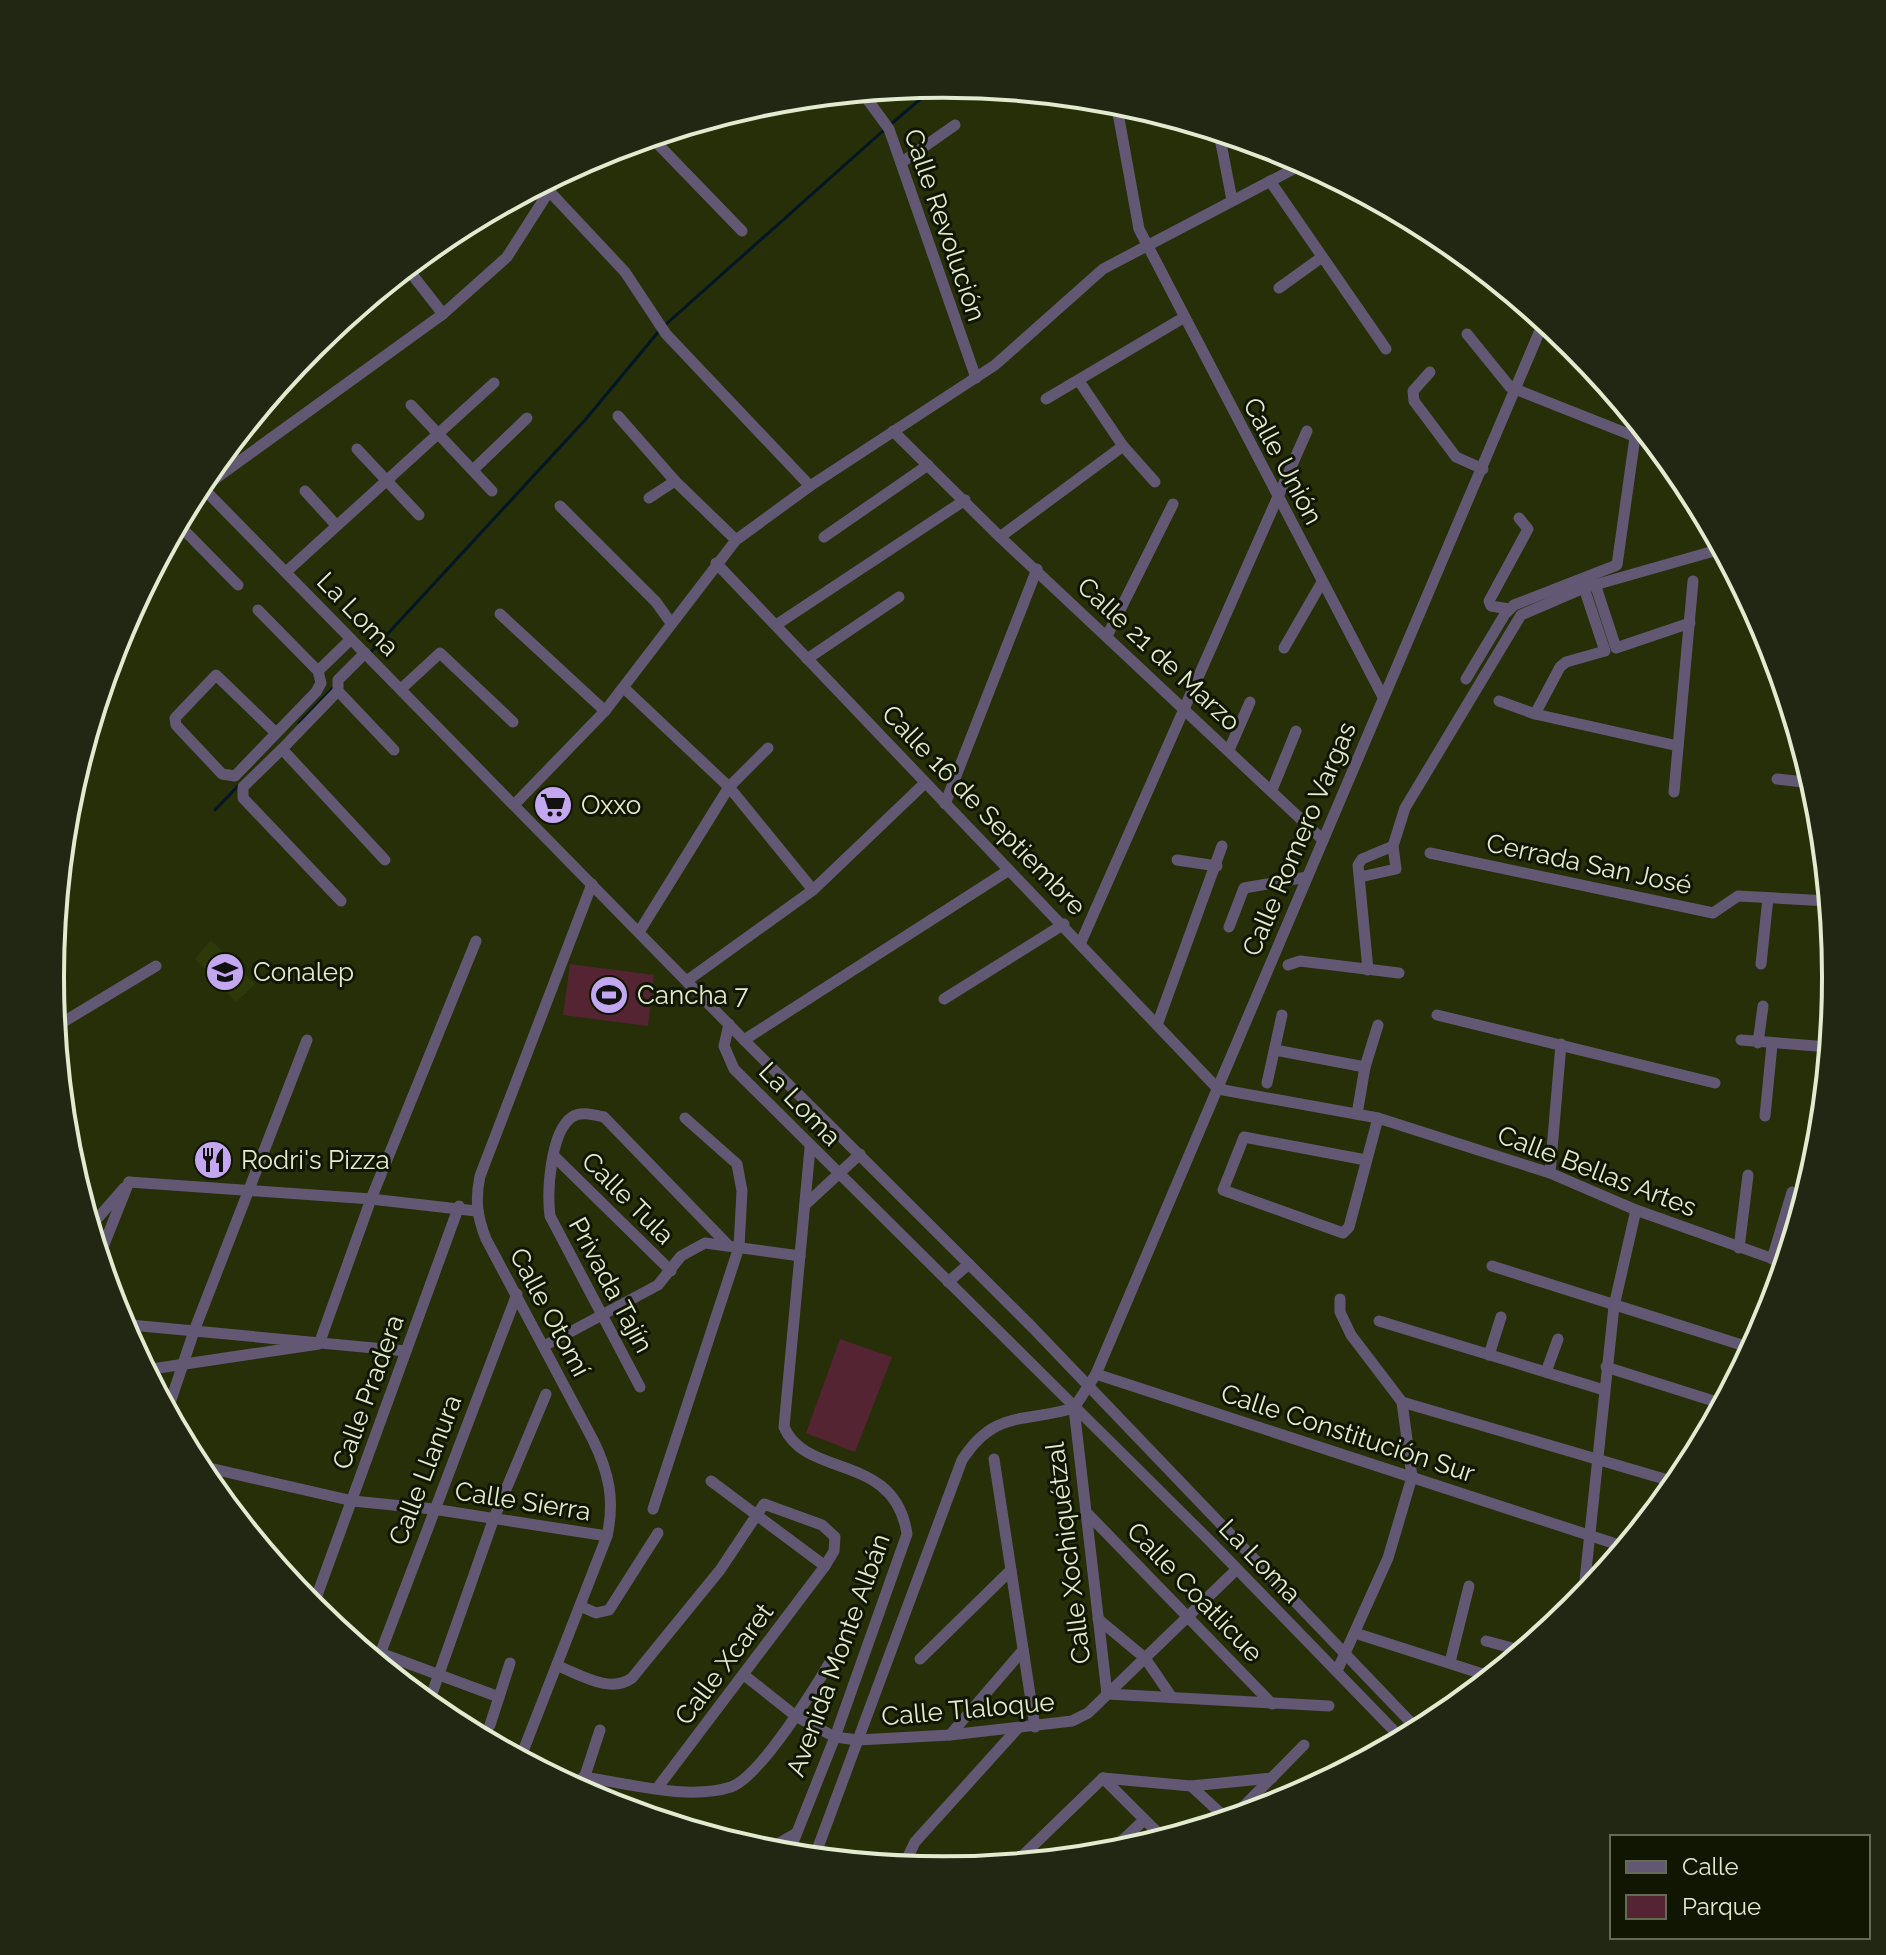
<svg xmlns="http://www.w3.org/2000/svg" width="1886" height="1955" viewBox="0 0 1886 1955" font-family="Raleway,sans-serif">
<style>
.built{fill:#2e3909}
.green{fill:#542433}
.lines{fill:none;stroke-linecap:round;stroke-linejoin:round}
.stream{stroke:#021625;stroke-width:3}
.minor{stroke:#625874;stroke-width:11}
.labels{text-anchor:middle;stroke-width:6;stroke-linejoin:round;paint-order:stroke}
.street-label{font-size:26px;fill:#e2ebcf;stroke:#101602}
.poi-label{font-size:26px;fill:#e2ebcf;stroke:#101602;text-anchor:start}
.rim{fill:none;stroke:#e2ebcf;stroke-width:4}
</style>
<rect width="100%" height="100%" fill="#262f07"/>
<!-- built -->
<path class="built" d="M211 940 255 984 236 1002 195 959Z"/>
<!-- green -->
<g class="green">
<path d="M570 964 654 975 648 1026 563 1015Z"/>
<path d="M840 1339 892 1357 855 1452 806 1433Z"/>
</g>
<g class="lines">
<!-- stream -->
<g class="stream">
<path d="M891 124 937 85"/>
<path d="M664 326 885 129"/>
<path d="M370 653 586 419 659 331"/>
<path d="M299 723 333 688"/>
<path d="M215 810 238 786"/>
</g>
<!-- minor -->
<g class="minor">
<path d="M862 92 889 129 976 378"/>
<path d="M1116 102 1139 229 1383 697"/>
<path d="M1219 133 1232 200"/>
<path d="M651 137 742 231"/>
<path d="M901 163 955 125"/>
<path d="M1270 181 1386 349"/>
<path d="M551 193 625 272 666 334 810 486"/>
<path d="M407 268 443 314"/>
<path d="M1279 288 1322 257"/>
<path d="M1467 334 1510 387 1636 437"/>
<path d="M1430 372 1413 391 1414 401 1456 457 1483 469"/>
<path d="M1079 381 1123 446 1155 482"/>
<path d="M1046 399 1183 318"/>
<path d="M411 405 492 491"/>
<path d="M618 416 675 481"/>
<path d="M893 431 1000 537 1323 840"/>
<path d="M357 449 419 515"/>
<path d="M473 470 527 418"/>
<path d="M199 484 744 1040 1032 1327 1419 1731"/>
<path d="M305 491 336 525"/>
<path d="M194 494 443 314 507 257 560 174"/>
<path d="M649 498 675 481 736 540"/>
<path d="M560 506 656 602 671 623"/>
<path d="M178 524 238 585"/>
<path d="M824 537 928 465"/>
<path d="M1000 537 1123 446"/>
<path d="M716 563 1218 1089"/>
<path d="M286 572 494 383"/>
<path d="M1595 584 1616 648 1690 623"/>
<path d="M1509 609 1491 606 1489 601 1528 529 1519 518"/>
<path d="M258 610 318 671 351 639"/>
<path d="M500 614 605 711"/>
<path d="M776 625 965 500"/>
<path d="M1107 636 1173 504"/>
<path d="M1284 648 1322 582"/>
<path d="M365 653 338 680V691L394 750"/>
<path d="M807 659 899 597"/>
<path d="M1466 679 1505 614 1514 605 1617 565 1637 423"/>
<path d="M624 688 729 787 813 890"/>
<path d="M401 689 440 653 513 722"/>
<path d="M338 691 282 749 385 860"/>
<path d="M1499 701 1535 714 1678 746"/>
<path d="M1535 714 1560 667 1566 662 1605 651 1584 588"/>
<path d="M276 733 216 675 175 718 176 725 222 774 235 776 316 692 321 683 318 671"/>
<path d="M282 749 243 787V798L341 901"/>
<path d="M1229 750 1250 702"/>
<path d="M1777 779 1813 783"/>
<path d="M1272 790 1296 731"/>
<path d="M1674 792 1693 581"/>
<path d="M945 804 1037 569"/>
<path d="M514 805 605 711 736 540 810 486 995 365 1103 269 1305 163"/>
<path d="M1430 853 1713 913 1738 896 1828 901"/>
<path d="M1177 860 1217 866"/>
<path d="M1360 877 1396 869 1393 846 1405 808 1521 615 1584 588 1721 549"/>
<path d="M1229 927 1244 888 1307 877"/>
<path d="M639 932 729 787 768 748"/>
<path d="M1081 942 1307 431"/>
<path d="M1761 964 1768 898"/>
<path d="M1288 965 1300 961 1399 973"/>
<path d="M1368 970 1358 865 1362 859 1393 846"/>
<path d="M688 980 813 890 925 783"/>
<path d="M944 999 1064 924"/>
<path d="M1437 1015 1715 1083"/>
<path d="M729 1024 724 1046 734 1069 1207 1538 1403 1740"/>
<path d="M1157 1025 1222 846"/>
<path d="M55 1027 156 966"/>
<path d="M744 1040 1009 870"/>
<path d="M1741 1040 1829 1047"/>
<path d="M1758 1043 1763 1006"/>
<path d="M1275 1050 1365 1067"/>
<path d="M1267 1083 1282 1015"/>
<path d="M1218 1089 1378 1118 1550 1173 1636 1210 1785 1263"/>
<path d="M1357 1114 1365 1067 1378 1025"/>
<path d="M1765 1116 1772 1045"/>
<path d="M554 1156 671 1271"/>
<path d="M1366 1160 1244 1137 1223 1190 1343 1233 1349 1227 1378 1118"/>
<path d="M1550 1173 1561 1044"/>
<path d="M129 1182 371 1199 476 1211"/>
<path d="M805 1205 860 1154"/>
<path d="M90 1227 124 1188"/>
<path d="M1739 1248 1748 1175"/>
<path d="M99 1257 129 1182"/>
<path d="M1772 1259 1792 1192"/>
<path d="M1492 1266 1745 1346"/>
<path d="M948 1282 969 1264"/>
<path d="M1379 1321 1604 1390"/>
<path d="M120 1324 406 1351"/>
<path d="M544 1346 658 1285 681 1256 705 1243 800 1256"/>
<path d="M1489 1355 1501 1317"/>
<path d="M1606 1367 1723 1404"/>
<path d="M145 1370 319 1344 371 1199 476 941"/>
<path d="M1546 1372 1558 1339"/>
<path d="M1096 1374 1544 321"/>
<path d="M640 1387 550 1216C547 1192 550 1132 572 1117 581 1111 594 1115 604 1117L728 1245"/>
<path d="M1402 1402 1678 1483"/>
<path d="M1074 1408 1096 1374 1625 1547"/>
<path d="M1074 1408 1107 1694 1329 1706"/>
<path d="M167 1412 194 1331 307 1040"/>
<path d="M994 1459 1035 1727"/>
<path d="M196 1465 353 1501 433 1509 607 1536"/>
<path d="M711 1481 825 1566"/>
<path d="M653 1509 739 1247 742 1191 737 1164 685 1118"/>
<path d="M1086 1512 1272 1704"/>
<path d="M1583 1599 1614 1306 1636 1210"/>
<path d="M580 1606 596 1613 609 1610 658 1533"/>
<path d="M312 1609 459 1206"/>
<path d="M1098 1619 1145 1658 1171 1696"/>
<path d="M1355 1633 1492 1677"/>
<path d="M1486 1641 1523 1651"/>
<path d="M380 1653 499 1697"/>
<path d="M920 1659 1011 1570"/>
<path d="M377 1662 517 1294"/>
<path d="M1450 1662 1469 1586"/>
<path d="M558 1666C581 1675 610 1694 632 1678L720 1570 764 1504 822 1525 835 1537 834 1551 825 1566 658 1787"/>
<path d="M1337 1671 1388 1558 1412 1477 1402 1402 1351 1335 1340 1312V1299"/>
<path d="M744 1675 797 1717 835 1737 858 1740 950 1735 1072 1721 1088 1713 1237 1569"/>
<path d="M428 1705 494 1518 546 1394"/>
<path d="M490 1725 510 1663"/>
<path d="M950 1735 1023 1650"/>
<path d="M520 1759 607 1536C615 1500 609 1473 593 1440L486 1239C477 1216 475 1200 480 1176L592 884"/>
<path d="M583 1777C628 1783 687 1801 731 1787 761 1776 816 1686 833 1657"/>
<path d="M1103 1778 1191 1786 1272 1778"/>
<path d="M1103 1778 1164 1839"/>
<path d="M1191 1786 1228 1820"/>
<path d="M580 1791 600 1730"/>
<path d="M1231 1819 1304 1745"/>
<path d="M764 1852 795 1834"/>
<path d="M1108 1854 1144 1820"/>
<path d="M788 1855 835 1737 907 1534C895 1452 806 1479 784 1427L810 1148"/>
<path d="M814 1858 962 1460C995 1409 1024 1423 1074 1408"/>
<path d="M1015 1863 1103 1778"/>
<path d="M903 1867 915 1842 1018 1728"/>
</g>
</g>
<!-- icons -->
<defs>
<g id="supermarket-disc" transform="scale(2)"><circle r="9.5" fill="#c4a7f1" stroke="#101602"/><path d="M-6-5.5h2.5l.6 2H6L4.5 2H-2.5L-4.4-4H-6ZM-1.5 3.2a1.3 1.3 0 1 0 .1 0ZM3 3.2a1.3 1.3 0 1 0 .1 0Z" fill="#111"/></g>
<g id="school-disc" transform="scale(2)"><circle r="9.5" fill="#c4a7f1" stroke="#101602"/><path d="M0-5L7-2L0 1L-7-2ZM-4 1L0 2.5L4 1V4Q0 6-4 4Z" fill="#111"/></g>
<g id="stadium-disc" transform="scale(2)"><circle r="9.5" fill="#c4a7f1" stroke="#101602"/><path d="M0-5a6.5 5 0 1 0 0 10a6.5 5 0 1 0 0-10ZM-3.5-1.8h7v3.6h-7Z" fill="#111"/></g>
<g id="restaurant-disc" transform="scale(2)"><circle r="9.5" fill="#c4a7f1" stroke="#101602"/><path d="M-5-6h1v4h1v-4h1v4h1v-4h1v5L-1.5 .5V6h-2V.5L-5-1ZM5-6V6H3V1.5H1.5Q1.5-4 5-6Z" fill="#111"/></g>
</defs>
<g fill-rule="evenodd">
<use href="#supermarket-disc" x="553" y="805"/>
<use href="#school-disc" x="225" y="972"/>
<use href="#stadium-disc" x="609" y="995"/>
<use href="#restaurant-disc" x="213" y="1160"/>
</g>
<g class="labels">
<!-- street labels -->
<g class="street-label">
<text transform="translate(945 225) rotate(71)" y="9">Calle Revolución</text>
<text transform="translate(1283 461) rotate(62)" y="9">Calle Unión</text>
<text transform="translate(358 614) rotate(46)" y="9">La Loma</text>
<text transform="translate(1159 654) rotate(43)" y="9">Calle 21 de Marzo</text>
<text transform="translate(984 810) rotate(46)" y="9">Calle 16 de Septiembre</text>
<text transform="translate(1299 839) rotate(-67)" y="9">Calle Romero Vargas</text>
<text transform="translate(1589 864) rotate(12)" y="9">Cerrada San José</text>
<text transform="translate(800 1104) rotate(46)" y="9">La Loma</text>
<text transform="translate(1597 1171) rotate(21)" y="9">Calle Bellas Artes</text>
<text transform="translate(628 1198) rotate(45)" y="9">Calle Tula</text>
<text transform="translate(611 1285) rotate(62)" y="9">Privada Tajín</text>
<text transform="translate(550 1312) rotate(62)" y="9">Calle Otomí</text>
<text transform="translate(368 1392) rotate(-70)" y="9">Calle Pradera</text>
<text transform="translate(1348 1433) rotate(18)" y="9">Calle Constitución Sur</text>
<text transform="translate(425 1470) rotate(-69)" y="9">Calle Llanura</text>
<text transform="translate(523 1501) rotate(9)" y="9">Calle Sierra</text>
<text transform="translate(1068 1553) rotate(-97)" y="9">Calle Xochiquétzal</text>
<text transform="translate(1260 1561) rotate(46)" y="9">La Loma</text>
<text transform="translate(1195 1592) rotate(46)" y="9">Calle Coatlicue</text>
<text transform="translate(838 1655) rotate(-70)" y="9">Avenida Monte Albán</text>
<text transform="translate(724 1664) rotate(-53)" y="9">Calle Xcaret</text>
<text transform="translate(968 1709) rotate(-5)" y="9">Calle Tlaloque</text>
</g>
<!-- poi labels -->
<g class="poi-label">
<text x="581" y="814">Oxxo</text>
<text x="253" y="981">Conalep</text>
<text x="637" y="1004">Cancha 7</text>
<text x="241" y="1169">Rodri's Pizza</text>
</g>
</g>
<!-- crop -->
<path d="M0 0H1886V1955H0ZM64 977a879 879 0 1 1 1758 0a879 879 0 1 1-1758 0Z" fill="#212712" fill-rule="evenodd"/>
<path class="rim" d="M64 977a879 879 0 1 1 1758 0a879 879 0 1 1-1758 0Z"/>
<!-- legend -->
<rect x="1610" y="1835" width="260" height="104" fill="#101602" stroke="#646b54" stroke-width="2"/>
<rect x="1626" y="1861" width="40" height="12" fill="#625874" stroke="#646b54" stroke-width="2"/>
<text x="1682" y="1875" font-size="24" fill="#e2ebcf">Calle</text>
<rect x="1626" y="1895" width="40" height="24" fill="#542433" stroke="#646b54" stroke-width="2"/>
<text x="1682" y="1915" font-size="24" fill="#e2ebcf">Parque</text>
</svg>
